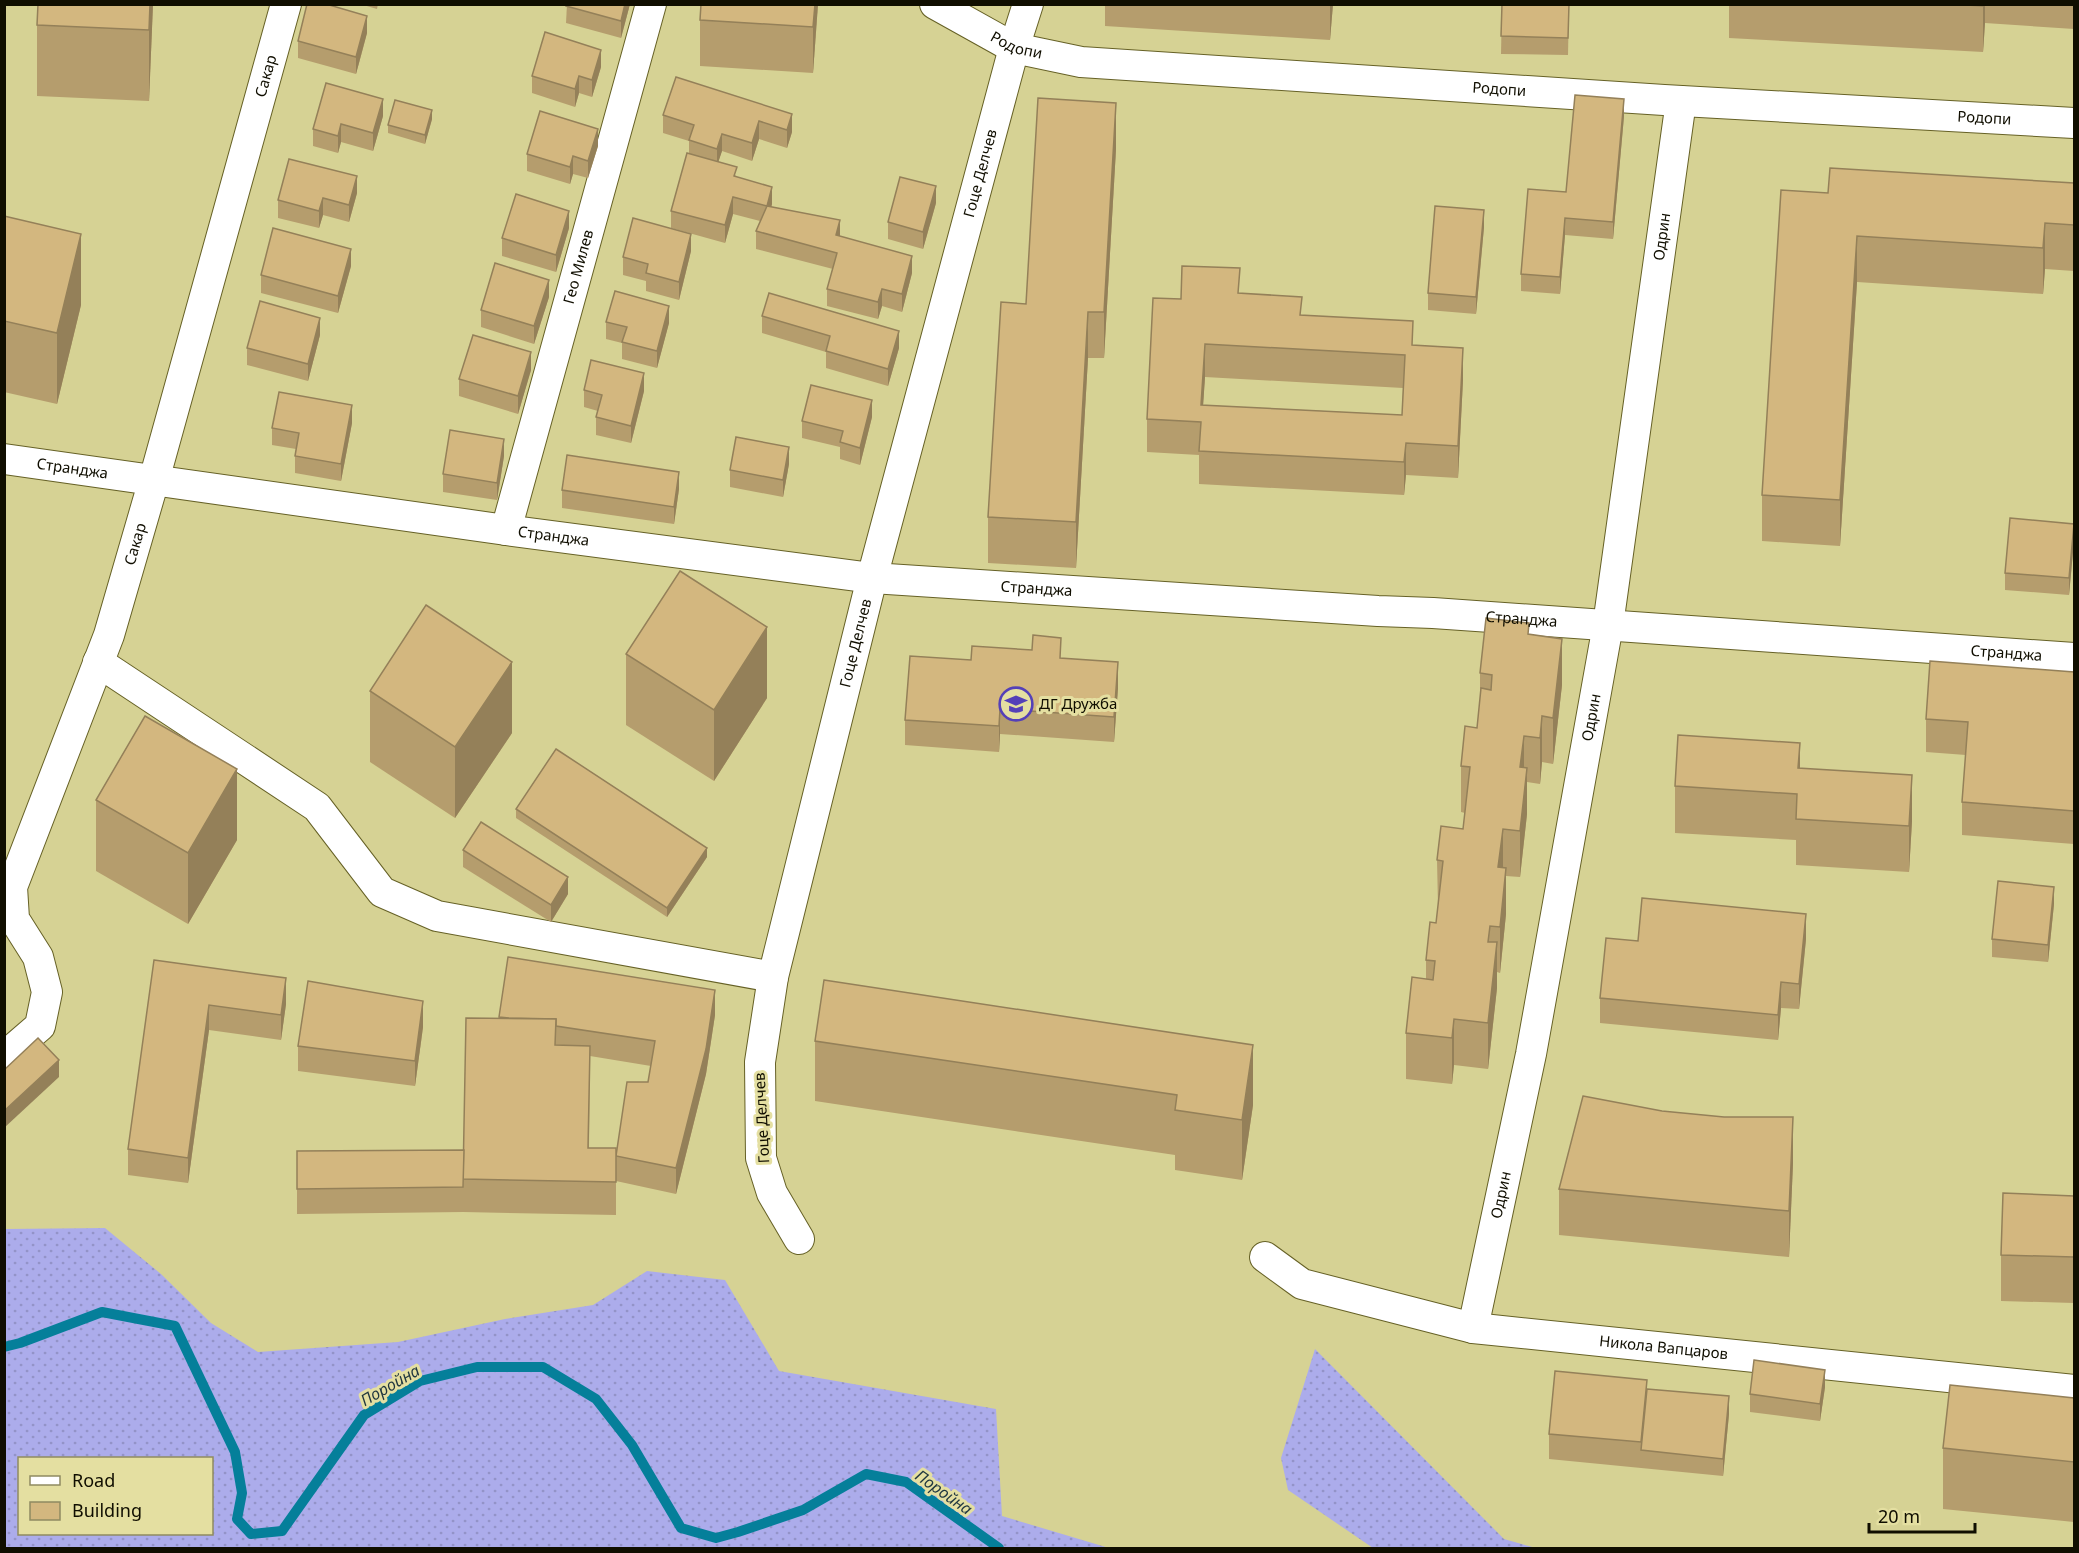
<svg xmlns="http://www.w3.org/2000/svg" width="2079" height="1553" viewBox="0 0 2079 1553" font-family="'Noto Sans',sans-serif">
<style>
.grass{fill:url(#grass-dots);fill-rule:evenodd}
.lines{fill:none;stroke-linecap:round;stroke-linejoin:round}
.stream{stroke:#057f9a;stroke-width:10}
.minor-casing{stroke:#666126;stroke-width:32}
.minor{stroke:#fff;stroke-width:30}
.wall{fill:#b59d6d;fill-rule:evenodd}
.shaded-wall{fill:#948059}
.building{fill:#d3b77f;stroke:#948059;stroke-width:1.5;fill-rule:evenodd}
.labels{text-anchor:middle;stroke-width:6;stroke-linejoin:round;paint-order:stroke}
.street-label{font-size:15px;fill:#100e00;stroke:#e4dfa1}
.poi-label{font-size:15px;fill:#100e00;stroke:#e4dfa1;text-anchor:start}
.water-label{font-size:16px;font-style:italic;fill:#1f363f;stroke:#e4dfa1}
</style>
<defs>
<pattern id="grass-dots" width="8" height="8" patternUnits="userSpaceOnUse" patternTransform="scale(1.5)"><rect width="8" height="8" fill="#acaceb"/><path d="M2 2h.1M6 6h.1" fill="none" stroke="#9393c8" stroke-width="1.8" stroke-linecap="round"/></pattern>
</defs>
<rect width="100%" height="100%" fill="#d6d294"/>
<!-- grass -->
<g class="grass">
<path d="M105 1228 161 1274 211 1323 258 1352 398 1342 505 1319 593 1305 647 1271 725 1280 779 1371 996 1409 1002 1516 1109 1548H5V1229ZM20 1458H212V1534H20Z"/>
<path d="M1315 1349 1504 1539 1536 1548H1373L1288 1490 1281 1458Z"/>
</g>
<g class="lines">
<!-- stream -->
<path class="stream" d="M4 1347 20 1343 102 1312 175 1326 235 1452 242 1493 237 1519 251 1534 282 1531 364 1415 420 1381 477 1367H543L596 1399 632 1445 681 1528 716 1538 738 1532 803 1510 866 1474 906 1482 999 1548"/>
<!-- minor casing -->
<g class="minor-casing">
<g id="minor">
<path id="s1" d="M935 4 1014 48 1081 62 1664 100 2074 123"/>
<path id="s2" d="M4 459 506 530 872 578 1378 611 1433 613 2074 658"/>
<path id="s3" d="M506 530 651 4"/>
<path d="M98 662 317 807 382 892 437 916 773 977"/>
<path id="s4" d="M4 1057 40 1026 47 992 38 957 14 919 12 887 109 635 154 480 286 4"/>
<path id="s5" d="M799 1239 772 1193 761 1158 760 1062 773 977 872 578 1014 48 1028 4"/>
<path id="s6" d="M1265 1257 1302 1284 1473 1328 2074 1390"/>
<path id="s7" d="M1473 1328 1531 1054 1608 625 1681 101"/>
</g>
</g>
<!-- minor -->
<use href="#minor" class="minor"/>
</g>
<!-- wall -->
<g class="wall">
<path d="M153 4 149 101 37 96V25Z"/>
<path d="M360 4H378L377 9Z"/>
<path d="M567 4H630L621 38 566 23Z"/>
<path d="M701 4H818L813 73 700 66V20Z"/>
<path d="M1105 4H1333L1330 40 1105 26Z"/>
<path d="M1502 4H1569L1568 55 1501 54Z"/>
<path d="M1729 4H2074V29L1985 23 1983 52 1729 38Z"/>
<path d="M367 33 356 74 298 58V41Z"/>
<path d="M601 67 592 97 579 93 575 107 532 93V76Z"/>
<path d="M676 77 792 132 787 148 759 139 752 161 722 151 718 162 772 204 771 207 840 236 912 273 902 312 882 306 878 319 827 306V289L833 269 756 249V231L760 221 733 214 725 243 671 228V211L689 154V141L663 133V115Z"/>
<path d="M383 116 373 151 341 142 338 153 313 146V129Z"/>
<path d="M1624 116 1613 239 1565 235 1560 294 1521 291V274L1566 192Z"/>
<path d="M432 119 425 144 388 133V125Z"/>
<path d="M598 146 588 178 573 174 570 184 527 171V154Z"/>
<path d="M1116 149 1104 358H1088L1076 568 988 563V517L1026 304Z"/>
<path d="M2074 183V271L2045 269 2043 294 1857 282 1840 546 1762 541V495L1828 193Z"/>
<path d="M357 193 349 222 323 215 319 228 278 218V200Z"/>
<path d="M936 203 923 249 888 239V222Z"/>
<path d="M4 216 81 305 57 404 4 392Z"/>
<path d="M1484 227 1476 314 1428 310V293Z"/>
<path d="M569 228 556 272 502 256V238Z"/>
<path d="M691 251 679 300 646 291V281L623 275V257Z"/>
<path d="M351 266 338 313 261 293V275Z"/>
<path d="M1240 294 1302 315 1413 345 1463 380 1458 478 1406 475 1404 495 1199 484V455L1147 452V419ZM1205 377 1403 388 1402 415 1203 405Z"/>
<path d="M549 297 534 344 481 327V310Z"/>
<path d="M762 316 899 348 888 386 826 368V352L762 333Z"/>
<path d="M606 322 669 323 657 368 622 359V343L606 339Z"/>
<path d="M320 335 308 381 247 365V348Z"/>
<path d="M531 370 518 414 459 396V379Z"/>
<path d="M584 390 644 391 631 443 596 435V417L598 411 584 407Z"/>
<path d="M872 417 860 465 840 459V447L802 438V421Z"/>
<path d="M352 423 341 481 295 473V456L296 449 272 445V428Z"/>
<path d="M504 456 497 500 443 492V474Z"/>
<path d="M789 464 783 497 730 487V470Z"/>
<path d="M679 489 674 524 562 508V490Z"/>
<path d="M2074 541 2069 595 2005 590V573Z"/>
<path d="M1529 635 1562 685 1553 764 1542 762 1540 784 1527 782V814L1520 877 1506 876V914L1500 973 1497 972V988L1488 1069 1454 1065 1452 1084 1406 1079V1033L1426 979V960L1436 923 1438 906 1437 860 1463 829 1465 813 1461 812V766L1477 728 1480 700V673Z"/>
<path d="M626 654 767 698 714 781 626 725Z"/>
<path d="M1061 658 1118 688 1114 742 1000 734 999 752 905 745V720L971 660Z"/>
<path d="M2074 672V844L1962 835V802L1966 755 1926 752V719Z"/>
<path d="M370 691 512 733 455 818 370 762Z"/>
<path d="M1800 768 1912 821 1909 872 1796 865V840L1675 833V786Z"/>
<path d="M96 800 237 840 188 924 96 871Z"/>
<path d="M516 809 707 857 667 917 516 818Z"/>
<path d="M463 850 568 894 551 922 463 867Z"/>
<path d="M2054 904 2048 962 1992 957V939Z"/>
<path d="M1806 939 1799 1009 1781 1008 1778 1040 1600 1023V998L1638 941Z"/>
<path d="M508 957 715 1015 706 1074 676 1194 616 1181V1215L463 1212 297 1214V1151L464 1150 499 1018ZM590 1056 651 1066 648 1082 616 1156 589 1148Z"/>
<path d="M154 960 286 1004 281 1040 209 1030 188 1183 128 1175V1149Z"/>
<path d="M423 1027 415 1086 298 1071V1046Z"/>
<path d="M815 1041 1253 1105 1242 1180 1175 1170V1155L815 1101Z"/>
<path d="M1793 1163 1789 1257 1559 1235V1189Z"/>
<path d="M2074 1196V1303L2001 1301V1255Z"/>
<path d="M1825 1387 1820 1421 1750 1412V1394Z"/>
<path d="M1647 1389 1729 1414 1723 1476 1549 1459V1434Z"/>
<path d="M2074 1398V1522L1943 1509V1448Z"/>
</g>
<!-- shaded-wall -->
<g class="shaded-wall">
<path d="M150 4H153L149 101V30Z"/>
<path d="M625 4H630L621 38V21Z"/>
<path d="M815 4H818L813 73V27Z"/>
<path d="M1330 4H1333L1330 40Z"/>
<path d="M1983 4H1985V23L1983 52Z"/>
<path d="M367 16V33L356 74V57Z"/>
<path d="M601 50V67L592 97V80Z"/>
<path d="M579 76V93L575 107V89Z"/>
<path d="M383 99V116L373 151V133Z"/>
<path d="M1624 99V116L1613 239V222Z"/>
<path d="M1116 103V149L1104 358V312Z"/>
<path d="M432 110V119L425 144V135Z"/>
<path d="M792 114V132L787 148V130Z"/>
<path d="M759 121V139L752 161V143Z"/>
<path d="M341 124V142L338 153V136Z"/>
<path d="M598 129V146L588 178V161Z"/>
<path d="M722 134V151L717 166V149Z"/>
<path d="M573 156V174L570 184V167Z"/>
<path d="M357 176V193L349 222V205Z"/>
<path d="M936 186V203L923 249V232Z"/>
<path d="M772 187V204L767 223V206Z"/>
<path d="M733 197V214L725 243V225Z"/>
<path d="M323 198V215L319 228V211Z"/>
<path d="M1484 210V227L1476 314V297Z"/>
<path d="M569 211V228L556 272V255Z"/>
<path d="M1565 218V235L1560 294V277Z"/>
<path d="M840 220V237L836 235Z"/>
<path d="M2045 223V269L2043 294V248Z"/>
<path d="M81 234V305L57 404V333Z"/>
<path d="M691 234V251L679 300V282Z"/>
<path d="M1857 236V282L1840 546V500Z"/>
<path d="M351 249V266L338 313V296Z"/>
<path d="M912 256V273L902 312V294Z"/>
<path d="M549 280V297L534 344V326Z"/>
<path d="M882 289V306L878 319V302Z"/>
<path d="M669 306V323L657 368V351Z"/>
<path d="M1088 312V358L1076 568V522Z"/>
<path d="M320 318V335L308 381V364Z"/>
<path d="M899 331V348L888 386V369Z"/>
<path d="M1205 344V377L1201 437V405Z"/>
<path d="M1463 348V380L1458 478V446Z"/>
<path d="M531 352V370L518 414V396Z"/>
<path d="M644 373V391L631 443V426Z"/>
<path d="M872 400V417L860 465V448Z"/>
<path d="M352 405V423L341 481V464Z"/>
<path d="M504 439V456L497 500V483Z"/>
<path d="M1406 443V475L1404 495V462Z"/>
<path d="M789 447V464L783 497V480Z"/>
<path d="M679 472V489L674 524V507Z"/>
<path d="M2074 524V541L2069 595V578Z"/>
<path d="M767 627V698L714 781V710Z"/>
<path d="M1562 639V685L1553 764V718Z"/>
<path d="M512 662V733L455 818V747Z"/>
<path d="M1118 662V688L1114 742V717Z"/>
<path d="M1000 709V734L999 752V726Z"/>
<path d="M1542 716V762L1540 784V738Z"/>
<path d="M1524 736V782L1520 767Z"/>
<path d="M1800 743V789L1798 768Z"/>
<path d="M1527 768V814L1520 877V831Z"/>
<path d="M237 769V840L188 924V853Z"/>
<path d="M1912 775V821L1909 872V826Z"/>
<path d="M1503 829V875L1498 867Z"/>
<path d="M707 848V857L667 917V908Z"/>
<path d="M1506 868V914L1500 973V927Z"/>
<path d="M568 877V894L551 922V905Z"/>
<path d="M2054 887V904L2048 962V945Z"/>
<path d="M1806 914V939L1799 1009V984Z"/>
<path d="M1497 942V988L1488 1069V1023Z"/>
<path d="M286 978V1004L281 1040V1015Z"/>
<path d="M1781 982V1008L1778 1040V1015Z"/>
<path d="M715 990V1015L706 1074 676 1194V1168Z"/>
<path d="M423 1001V1027L415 1086V1061Z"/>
<path d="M209 1005V1030L188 1183V1158Z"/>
<path d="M1454 1019V1065L1452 1084V1038Z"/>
<path d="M1253 1045V1105L1242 1180V1120Z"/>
<path d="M59 1060V1077L4 1128V1111Z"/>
<path d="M1793 1117V1163L1789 1257V1211Z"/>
<path d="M1825 1370V1387L1820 1421V1404Z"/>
<path d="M1729 1396V1414L1723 1476V1459Z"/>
</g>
<!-- building -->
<g class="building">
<path d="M38 4H150L149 30 37 25Z"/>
<path d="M307 4H326L367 16 356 57 298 41Z"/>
<path d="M567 4H625L621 21 566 6Z"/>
<path d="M701 4H815L813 27 700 20Z"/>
<path d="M1502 4H1569L1568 38 1501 36Z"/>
<path d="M1949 4H1983V6Z"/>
<path d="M545 32 601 50 592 80 579 76 575 89 532 76Z"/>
<path d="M676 77 792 114 787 130 759 121 752 143 722 134 717 149 689 140 694 125 663 115Z"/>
<path d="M326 83 383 99 373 133 341 124 338 136 313 129Z"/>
<path d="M1575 95 1624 99 1613 222 1565 218 1560 277 1521 274 1528 189 1566 192Z"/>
<path d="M1038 98 1116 103 1104 312H1088L1076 522 988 517 1001 302 1026 304Z"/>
<path d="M395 100 432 110 425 135 388 125Z"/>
<path d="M540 111 598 129 588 161 573 156 570 167 527 154Z"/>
<path d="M687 153 737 167 734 176 772 187 767 206 733 197 725 225 671 211Z"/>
<path d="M289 159 357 176 349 205 323 198 319 211 278 200Z"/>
<path d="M1830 168 2074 183V225L2045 223 2043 248 1857 236 1840 500 1762 495 1781 190 1828 193Z"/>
<path d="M900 177 936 186 923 232 888 222Z"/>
<path d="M516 194 569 211 556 255 502 238Z"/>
<path d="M767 206 840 220 836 235 912 256 902 294 882 289 878 302 827 289 837 253 756 231Z"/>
<path d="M1435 206 1484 210 1476 297 1428 293Z"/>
<path d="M4 216 81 234 57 333 4 321Z"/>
<path d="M633 218 691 234 679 282 646 273 648 264 623 257Z"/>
<path d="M273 228 351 249 338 296 261 275Z"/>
<path d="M495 263 549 280 534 326 481 310Z"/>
<path d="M1182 266 1240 268 1238 293 1302 297 1300 315 1413 321 1412 345 1463 348 1458 446 1406 443 1404 462 1199 451 1201 422 1147 419 1153 298 1181 299ZM1205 344 1405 355 1402 415 1201 405Z"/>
<path d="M615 291 669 306 657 351 622 342 627 327 606 322Z"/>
<path d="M769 293 899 331 888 369 826 351 830 336 762 316Z"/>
<path d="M260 301 320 318 308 364 247 348Z"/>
<path d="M473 335 531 352 518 396 459 379Z"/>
<path d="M591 360 644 373 631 426 596 417 602 395 584 390Z"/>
<path d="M811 385 872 400 860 448 840 442 843 431 802 421Z"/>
<path d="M279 392 352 405 341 464 295 456 299 433 272 428Z"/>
<path d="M450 430 504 439 497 483 443 474Z"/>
<path d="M736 437 789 447 783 480 730 470Z"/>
<path d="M567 455 679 472 674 507 562 490Z"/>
<path d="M2010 518 2074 524 2069 578 2005 573Z"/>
<path d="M680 571 767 627 714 710 626 654Z"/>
<path d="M426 605 512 662 455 747 370 691Z"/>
<path d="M1486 618 1529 623 1528 634 1562 639 1553 718 1542 716 1540 738 1524 736 1520 767 1527 768 1520 831 1503 829 1498 867 1506 868 1500 927 1490 926 1488 942H1497L1488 1023 1454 1019 1452 1038 1406 1033 1412 977 1433 980 1435 961 1426 960 1430 922 1436 923 1443 861 1437 860 1441 826 1463 829 1470 767 1461 766 1465 726 1477 728 1481 688 1491 690 1492 675 1480 673Z"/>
<path d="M1033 635 1061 638 1060 658 1118 662 1114 717 1000 709 999 726 905 720 910 656 971 660 972 646 1032 650Z"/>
<path d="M1930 661 2074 672V811L1962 802 1968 722 1926 719Z"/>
<path d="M145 716 237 769 188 853 96 800Z"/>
<path d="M1678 735 1800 743 1798 768 1912 775 1909 826 1796 819 1797 794 1675 786Z"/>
<path d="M556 749 707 848 667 908 516 809Z"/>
<path d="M481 822 568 877 551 905 463 850Z"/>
<path d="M1998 881 2054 887 2048 945 1992 939Z"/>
<path d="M1642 898 1806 914 1799 984 1781 982 1778 1015 1600 998 1606 938 1638 941Z"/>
<path d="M508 957 715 990 706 1049 676 1168 616 1156 627 1082H648L655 1041 556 1026V1019L509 1018 499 1017Z"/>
<path d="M154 960 286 978 281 1015 209 1005 188 1158 128 1149Z"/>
<path d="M824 980 1253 1045 1242 1120 1175 1110 1177 1095 815 1041Z"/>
<path d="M308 981 423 1001 415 1061 298 1046Z"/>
<path d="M466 1018 556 1019 555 1045 590 1046 588 1148H616V1182L463 1179Z"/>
<path d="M38 1038 59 1060 4 1111V1070Z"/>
<path d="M1583 1096 1662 1111 1724 1117H1793L1789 1211 1559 1189Z"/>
<path d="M464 1150 463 1187 297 1189V1151Z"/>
<path d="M2003 1193 2074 1196V1257L2001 1255Z"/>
<path d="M1754 1360 1825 1370 1820 1404 1750 1394Z"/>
<path d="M1555 1371 1647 1380 1641 1442 1549 1434Z"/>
<path d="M1950 1385 2074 1398V1462L1943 1448Z"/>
<path d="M1647 1389 1729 1396 1723 1459 1641 1450Z"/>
</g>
<!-- icons -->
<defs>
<g id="school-ring" transform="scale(1.725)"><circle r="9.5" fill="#e4dfa1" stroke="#5440b8" stroke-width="1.5"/><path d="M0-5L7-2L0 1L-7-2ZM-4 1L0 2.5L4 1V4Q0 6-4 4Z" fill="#5440b8"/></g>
</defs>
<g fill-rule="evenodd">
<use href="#school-ring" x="1016" y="704"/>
</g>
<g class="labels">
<!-- street labels -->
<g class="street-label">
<text dy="5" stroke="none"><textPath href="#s1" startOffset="92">Родопи</textPath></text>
<text dy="5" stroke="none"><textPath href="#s4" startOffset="1046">Сакар</textPath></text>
<text dy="5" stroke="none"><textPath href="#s1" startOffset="578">Родопи</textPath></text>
<text dy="5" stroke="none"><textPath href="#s1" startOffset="1064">Родопи</textPath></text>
<text dy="5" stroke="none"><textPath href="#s5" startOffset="1102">Гоце Делчев</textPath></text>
<text dy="5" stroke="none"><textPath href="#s7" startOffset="1108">Одрин</textPath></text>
<text dy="5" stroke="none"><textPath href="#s3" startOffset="273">Гео Милев</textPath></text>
<text dy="5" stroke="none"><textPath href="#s2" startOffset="69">Странджа</textPath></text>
<text dy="5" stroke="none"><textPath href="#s2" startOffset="555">Странджа</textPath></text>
<text dy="5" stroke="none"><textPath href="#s4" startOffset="560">Сакар</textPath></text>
<text dy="5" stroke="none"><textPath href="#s2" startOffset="1041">Странджа</textPath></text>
<text dy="5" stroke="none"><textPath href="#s2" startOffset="1527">Странджа</textPath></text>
<text dy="5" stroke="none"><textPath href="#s5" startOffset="616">Гоце Делчев</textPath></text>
<text dy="5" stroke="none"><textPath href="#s2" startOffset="2013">Странджа</textPath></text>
<text dy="5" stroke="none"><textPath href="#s7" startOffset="622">Одрин</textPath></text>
<text transform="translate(762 1118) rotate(-93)" y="5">Гоце Делчев</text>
<text dy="5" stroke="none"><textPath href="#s7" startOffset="136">Одрин</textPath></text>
<text dy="5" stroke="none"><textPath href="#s6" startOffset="414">Никола Вапцаров</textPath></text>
</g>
<!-- poi labels -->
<g class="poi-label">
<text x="1039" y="709">ДГ Дружба</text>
</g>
<!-- water labels -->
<g class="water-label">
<text transform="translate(390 1385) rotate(-30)" y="6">Поройна</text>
<text transform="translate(944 1492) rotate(35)" y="6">Поройна</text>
</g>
</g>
<!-- border -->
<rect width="2079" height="1553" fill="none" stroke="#100e00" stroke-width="12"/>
<!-- legend -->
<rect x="18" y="1457" width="195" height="78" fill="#e4dfa1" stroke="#8f8b61" stroke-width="1.5"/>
<rect x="30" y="1476" width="30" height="9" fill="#ffffff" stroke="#8f8b61" stroke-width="1.5"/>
<text x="72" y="1487" font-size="18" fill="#100e00">Road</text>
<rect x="30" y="1502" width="30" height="18" fill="#d3b77f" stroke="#8f8b61" stroke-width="1.5"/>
<text x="72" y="1517" font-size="18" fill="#100e00">Building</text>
<!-- scale -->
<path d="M1869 1523v9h106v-9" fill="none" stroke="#100e00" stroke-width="3"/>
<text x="1878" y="1523" font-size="18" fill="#100e00" stroke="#e4dfa1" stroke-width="4.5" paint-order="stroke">20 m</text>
</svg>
